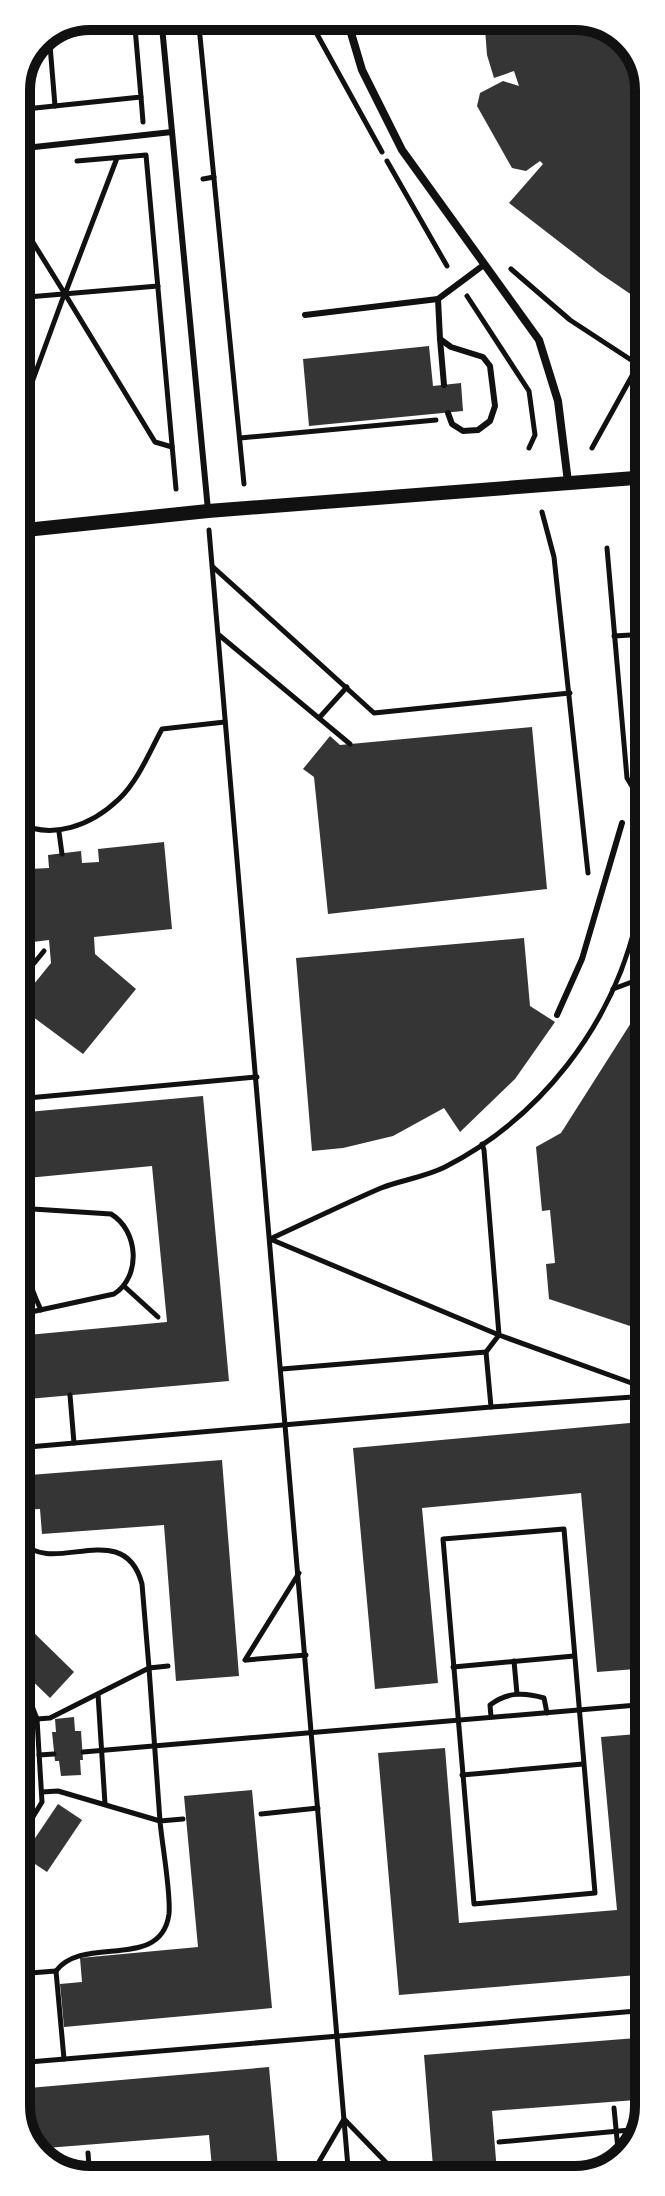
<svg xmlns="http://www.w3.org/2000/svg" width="665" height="2196" viewBox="0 0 665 2196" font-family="Quicksand,sans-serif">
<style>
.building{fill:#353535}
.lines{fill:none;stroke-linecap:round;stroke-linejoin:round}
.path{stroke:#111;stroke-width:5}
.service{stroke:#111;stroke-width:6}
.minor{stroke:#111;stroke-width:8}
.tertiary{stroke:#111;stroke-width:14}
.rim{fill:none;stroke:#111;stroke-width:10}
</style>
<rect width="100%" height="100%" fill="#fff"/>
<!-- building -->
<g class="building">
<path d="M484 16 584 17 624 35 647 76 648 306 601 274 509 203 543 164 540 161 526 171 512 168 477 106 480 93 503 81 519 86 514 71 494 78 487 55Z"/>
<path d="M429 346 433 386 461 383 463 411 309 426 303 359Z"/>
<path d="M532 727 547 889 328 914 314 777 303 769 330 736 340 745Z"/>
<path d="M164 842 172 929 94 937 95 954 136 989 83 1054 17 1005 51 963 49 940 17 944V857L28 856 29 869 49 868 48 855 81 851 82 863 99 862 98 849Z"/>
<path d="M524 938 530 1006 555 1022 515 1079 460 1132 444 1108 393 1136 343 1148 312 1151 296 958Z"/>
<path d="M648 1014V1332L549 1299 546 1264 555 1263 550 1210 542 1211 536 1147 561 1133 636 1015Z"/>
<path d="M203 1096 229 1381 17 1400V1336L167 1322 152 1166 17 1179V1113Z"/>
<path d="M641 1422 649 1499V1668L597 1672 581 1493 422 1508 438 1683 375 1689 353 1448Z"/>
<path d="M222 1460 239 1676 176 1681 164 1525 42 1534 40 1509 19 1510 17 1476Z"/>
<path d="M27 1626 74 1672 50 1698 17 1666V1636Z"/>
<path d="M74 1717 75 1731H81L83 1760H80L81 1775 61 1776 59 1761H55L52 1732H56L55 1719Z"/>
<path d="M649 1733V1974L399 1995 378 1753 445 1748 459 1923 617 1910 601 1737Z"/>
<path d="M252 1790 272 2008 64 2027 60 1984 82 1982 80 1958 198 1947 184 1796Z"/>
<path d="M58 1804 82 1820 47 1872 23 1856Z"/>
<path d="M649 2037V2099L492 2111 497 2172 530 2169 531 2179H434L424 2055Z"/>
<path d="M269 2067 279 2179H213L209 2135 34 2149 29 2088Z"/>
</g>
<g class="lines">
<!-- path -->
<g class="path">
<path d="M198 16 244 484"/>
<path d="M307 16 382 152"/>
<path d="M49 33 55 106"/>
<path d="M141 97 143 122"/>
<path d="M16 110 141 97 134 16"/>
<path d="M77 161 146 155 176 489"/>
<path d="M387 161 447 266"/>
<path d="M203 179 214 177"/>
<path d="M16 215 65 294 117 158"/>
<path d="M511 269 570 320 648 371"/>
<path d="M65 294 155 442 172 447"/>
<path d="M467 296 529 391 535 435 529 448"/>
<path d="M16 298 158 286"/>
<path d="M16 426 64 295"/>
<path d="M240 438 436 420"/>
<path d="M592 448 638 365"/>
<path d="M542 512 554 557 588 873"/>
<path d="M209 530 349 2179"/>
<path d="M607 548 627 778 639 798 648 806"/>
<path d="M213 567 374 713 570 693"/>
<path d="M219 635 350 744"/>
<path d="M614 636 648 634"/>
<path d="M319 718 347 687"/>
<path d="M17 822C52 841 92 825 119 799 138 781 150 751 162 729L225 722"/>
<path d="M59 832 62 854"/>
<path d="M17 984 44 951"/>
<path d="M613 989 648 976"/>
<path d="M17 1099 257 1077"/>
<path d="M482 1144 484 1150 499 1335 648 1389"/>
<path d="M17 1208 111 1214C138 1230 142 1276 114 1294L17 1315"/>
<path d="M31 1208C22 1250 22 1271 41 1310"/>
<path d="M270 1239C307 1222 344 1204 381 1188 402 1180 425 1177 445 1167 540 1118 611 1027 636 923 639 907 640 891 642 875"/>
<path d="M270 1239 499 1335 486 1352 282 1369"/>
<path d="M125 1287 158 1317"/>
<path d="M486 1352 491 1407"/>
<path d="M70 1395 74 1443"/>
<path d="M17 1448 491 1407 633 1397 639 1386"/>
<path d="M17 1507 20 1542"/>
<path d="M564 1529 595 1893 474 1904 443 1539Z"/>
<path d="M17 1542H23C52 1577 124 1516 142 1584L149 1668 168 1666"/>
<path d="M245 1660 299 1573"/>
<path d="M246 1660 306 1655"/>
<path d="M514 1661 517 1694"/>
<path d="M453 1667 574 1656"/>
<path d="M17 1687 30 1701 37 1719 42 1802 17 1843"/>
<path d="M98 1694 105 1804"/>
<path d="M491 1717 490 1705C507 1692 524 1692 544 1698L547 1713"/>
<path d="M37 1719 50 1718 149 1668 160 1821 58 1791 42 1792"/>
<path d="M83 1752 649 1704"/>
<path d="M39 1755 54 1754"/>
<path d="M462 1775 583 1764"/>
<path d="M261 1814 318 1808"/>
<path d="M17 1905 20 1907 26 1973 20 1987 24 2063"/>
<path d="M17 1974 56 1971"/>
<path d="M64 2059 56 1971C84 1934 161 1972 169 1914 171 1892 162 1845 160 1821L183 1819"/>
<path d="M17 2063 649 2010"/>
<path d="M614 2108 619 2160"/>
<path d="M499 2142 641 2129"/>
<path d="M88 2153 90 2178"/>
<path d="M77 2178 209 2165"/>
<path d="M309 2179 344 2119 402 2179"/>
</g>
<!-- service -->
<g class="service">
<path d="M161 16 208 510"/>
<path d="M16 149 172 132"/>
<path d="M438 299 440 339 451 347 483 357 490 366 495 406 490 421 478 430 463 431 452 424 448 413"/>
<path d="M305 315 438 299 485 264"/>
<path d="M440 339 444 385"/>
<path d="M557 1015 582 959 622 823"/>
<path d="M17 1771V1794"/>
</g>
<!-- minor -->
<path class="minor" d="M346 16 362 70 402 150 539 340 558 401 568 482"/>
<!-- tertiary -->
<path class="tertiary" d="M16 531 208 511 648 477"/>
</g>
<!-- crop -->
<path d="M0 0H665V2196H0ZM90 30H575A60 60 0 0 1 635 90V2106A60 60 0 0 1 575 2166H90A60 60 0 0 1 30 2106V90A60 60 0 0 1 90 30Z" fill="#fff" fill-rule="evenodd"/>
<path class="rim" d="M90 30H575A60 60 0 0 1 635 90V2106A60 60 0 0 1 575 2166H90A60 60 0 0 1 30 2106V90A60 60 0 0 1 90 30Z"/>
</svg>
